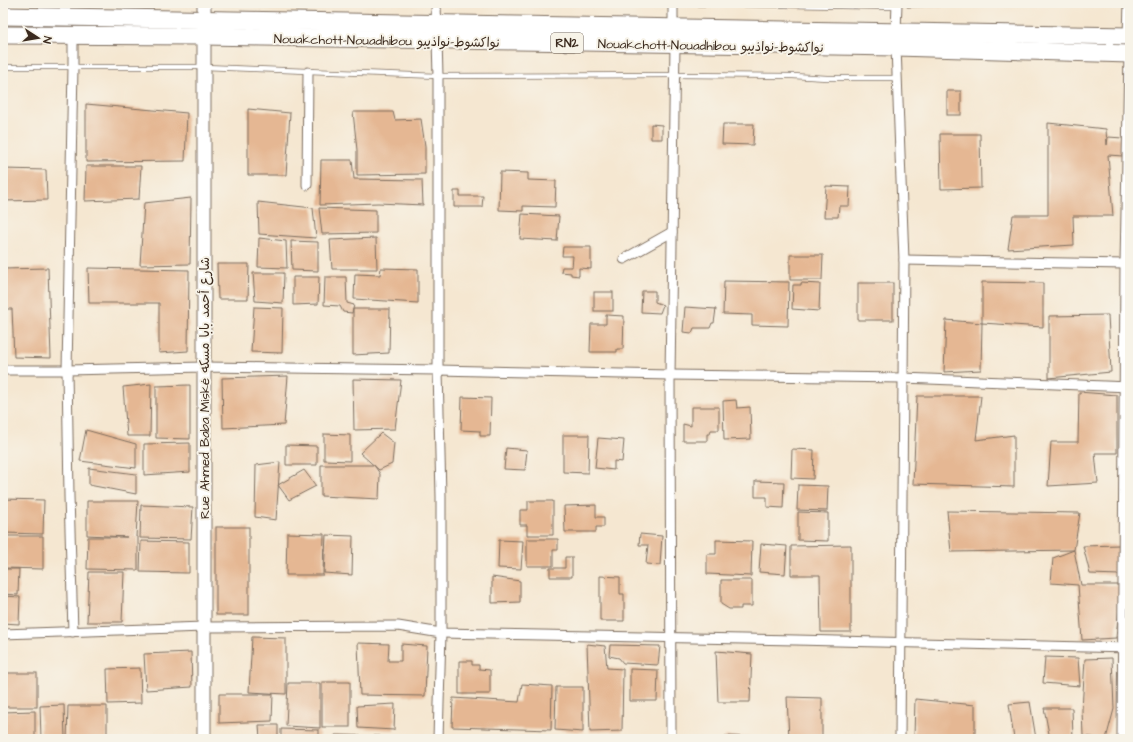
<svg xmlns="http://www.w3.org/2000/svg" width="1133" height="742" viewBox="0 0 1133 742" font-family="'Architects Daughter','Playpen Sans Arabic',sans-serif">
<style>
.building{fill:#e5b793}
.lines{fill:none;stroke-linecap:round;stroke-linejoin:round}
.lane-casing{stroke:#7c6c5d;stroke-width:6}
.street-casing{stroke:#7c6c5d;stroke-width:11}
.secondary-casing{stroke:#7c6c5d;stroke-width:15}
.highway-casing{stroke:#7c6c5d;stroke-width:19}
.lane{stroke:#fff;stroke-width:4.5}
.street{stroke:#fff;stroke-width:9}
.secondary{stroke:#fff;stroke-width:13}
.highway{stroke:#fff;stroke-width:17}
.labels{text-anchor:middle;stroke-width:4;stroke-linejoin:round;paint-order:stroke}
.shield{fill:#f7f3e8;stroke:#73665b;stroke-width:1}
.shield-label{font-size:12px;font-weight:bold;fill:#3b2a1e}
.street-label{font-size:13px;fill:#3b2a1e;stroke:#f7f3e8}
</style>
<rect width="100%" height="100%" fill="#f7f3e8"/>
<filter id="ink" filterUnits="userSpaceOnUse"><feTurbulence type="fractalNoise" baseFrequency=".025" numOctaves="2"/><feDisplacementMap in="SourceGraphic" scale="8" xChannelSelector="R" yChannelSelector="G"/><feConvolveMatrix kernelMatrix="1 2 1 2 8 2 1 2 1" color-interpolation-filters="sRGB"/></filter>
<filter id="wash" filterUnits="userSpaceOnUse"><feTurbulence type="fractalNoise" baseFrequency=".012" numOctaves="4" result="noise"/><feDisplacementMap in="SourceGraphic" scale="16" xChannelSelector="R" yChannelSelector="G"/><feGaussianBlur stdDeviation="0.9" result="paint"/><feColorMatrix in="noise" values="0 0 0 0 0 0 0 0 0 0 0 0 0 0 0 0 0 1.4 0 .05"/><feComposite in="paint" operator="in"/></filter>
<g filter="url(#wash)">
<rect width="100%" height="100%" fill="#f5e7d1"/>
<g id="blocks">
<!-- building -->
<g class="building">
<path d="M907 3H984V5L907 7Z"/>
<rect x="947" y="91" width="14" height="24"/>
<path d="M86 104 187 113 185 161 86 162Z"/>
<path d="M248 109 290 113 286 175H248Z"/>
<path d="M353 112H393L395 120 421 119 425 146V174L357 175V150Z"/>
<path d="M1048 123 1106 129 1107 145 1108 137 1123 138V156L1108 155 1113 216H1073L1074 245 1008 249 1013 215H1048Z"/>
<path d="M651 124 662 125V139H651Z"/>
<path d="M723 124H754L753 145 722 144Z"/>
<path d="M940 134H980L981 188 941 189Z"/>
<path d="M321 160H352L354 179 422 180 423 205 378 203 320 205Z"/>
<path d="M86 166H141L139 199 85 201Z"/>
<path d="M3 169 46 170 47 200 3 201Z"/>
<path d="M500 172 528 173V180L556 181 555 207 523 206V211L499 210Z"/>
<path d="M826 186 850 187 849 206H839L838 217H824Z"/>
<path d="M454 191H460V196H483L482 207H454Z"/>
<path d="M191 198 190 264 140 265 144 203Z"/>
<path d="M258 202 313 208 316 238 259 234Z"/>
<path d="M319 208 376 210V233L322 234Z"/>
<path d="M522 214 559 216 557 241 520 239Z"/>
<path d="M259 238 286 241 287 268 258 267Z"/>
<path d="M376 238 377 269H332L330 240Z"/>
<path d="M291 241 318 242V271L292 270Z"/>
<path d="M563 247H591V269L579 268V276L571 275V273L561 272 562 267H572L573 256H562Z"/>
<path d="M790 255H823L822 280H790Z"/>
<path d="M217 264H249L248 299H218Z"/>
<path d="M48 268 51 358 14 357 12 309H3V269Z"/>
<path d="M88 268 189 270 188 351 159 353V303H89Z"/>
<path d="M381 268 418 269V303L354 299 355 274 380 275Z"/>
<path d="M253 273H284L283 303 255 301Z"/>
<path d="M293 277H319L318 304 293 305Z"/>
<path d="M325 277H346L347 303 354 305 353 309H390L389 353 353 355V309L352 313 343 312 340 306 324 305Z"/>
<path d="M724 281 789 282 788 326 752 325V315L723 314Z"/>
<path d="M982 282 1043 283V327L982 323Z"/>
<path d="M801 283 820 284 819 311 792 309 793 285H801Z"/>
<rect x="858" y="283" width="35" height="37"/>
<path d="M642 291H655V302L663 305 660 313 641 312Z"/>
<rect x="594" y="292" width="19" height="19"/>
<path d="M254 307 283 308 282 353 251 352Z"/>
<path d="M685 307 716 309 714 323H712L710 328H694L692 333 683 332Z"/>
<path d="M606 315 624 316 623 349H617V352H590L591 324H606Z"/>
<path d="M1108 315 1111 372 1049 378V316Z"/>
<path d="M946 320 982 323 981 370 944 372Z"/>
<path d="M288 376 284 425 223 428 222 378Z"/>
<path d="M353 379 401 380 395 429 354 430Z"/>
<path d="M151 384 150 436H127L123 387Z"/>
<path d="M190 385V439L156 438V386Z"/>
<path d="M1079 392 1117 395V453H1095L1098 483 1048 486 1051 442H1078Z"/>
<path d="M917 396H981L976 440 1014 435V487L913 484Z"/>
<path d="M462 397 491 398 490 436H480V431L461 430Z"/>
<path d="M736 400 737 408 750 407 751 439 724 440 723 401Z"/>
<path d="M691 407H719V430H711L710 434H707V441H683V424L691 426Z"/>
<path d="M86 430 136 444V468L80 461Z"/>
<path d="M381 433 394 443 392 464 379 470 360 453Z"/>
<path d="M324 434 350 435V461L324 460Z"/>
<path d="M563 435H589L588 473 563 472Z"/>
<path d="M598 438 624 440 622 462 614 461V470L595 468Z"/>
<path d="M190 443V472L144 475V444Z"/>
<path d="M286 445 317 446V465H286Z"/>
<path d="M506 448 527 450 525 470 504 469Z"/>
<path d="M792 449 814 450 813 479 791 478Z"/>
<path d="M280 462 276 520 255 517 256 465Z"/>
<path d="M321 465H374L380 474 379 499 321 496Z"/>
<path d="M89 468 136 474V494L89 485Z"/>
<path d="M304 470 316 486 289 500 278 485Z"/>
<path d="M755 481 784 482 783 508 767 507V497H755Z"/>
<path d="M798 485 828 486 827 511 797 510Z"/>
<path d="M3 499 44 500 43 534 3 533Z"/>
<path d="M87 501H138L136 537H138V570L87 569 88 537H127L87 535Z"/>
<path d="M528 501H553V535H527V525H520V510H528Z"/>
<path d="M141 505 193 507 191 539 140 538Z"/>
<path d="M596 505V517H604V527H596V532H565L564 506Z"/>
<path d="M947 511 1080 513 1074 550 951 552Z"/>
<path d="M798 512 828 513V541L798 540Z"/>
<rect x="216" y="527" width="33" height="88"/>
<path d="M287 533 324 534 323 575H286Z"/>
<path d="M640 534 662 536 660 565 646 564 648 545H639Z"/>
<path d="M326 535 353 536 352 575 324 573Z"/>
<path d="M3 536H43V569L3 568Z"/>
<path d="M527 539H558V550H553V566H527Z"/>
<path d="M499 540 523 541 521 569 498 568Z"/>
<path d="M716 540 752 541 751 576 707 574V554H716Z"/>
<path d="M141 541 189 542V573L140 572Z"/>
<path d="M761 544 787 546 785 574 759 572Z"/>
<path d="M851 545V632H821L820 575H791V546Z"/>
<path d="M1120 545V575L1090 574 1083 546Z"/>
<path d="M1074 550 1081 585H1121L1116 638 1082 640 1078 585 1051 583 1053 558Z"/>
<path d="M565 557H572V577H550V568H565Z"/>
<path d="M3 569H19L18 595 3 594Z"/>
<path d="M89 572H124L122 622H87Z"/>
<path d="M600 576 620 577V594H624V621H600Z"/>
<path d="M492 577 520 581V602L492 603Z"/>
<path d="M721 580H752V606H741V609H729L721 604Z"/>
<path d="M3 596 20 597 19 624 3 623Z"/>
<path d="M252 637 286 638V694L249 692Z"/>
<path d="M358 643 389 644 388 661H401V644L427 646 425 696 360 695Z"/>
<path d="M587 644 605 646 607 668 623 669 622 731 590 732Z"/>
<path d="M610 645 660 646 658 665 623 663 619 658 609 656Z"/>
<path d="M716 651 752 654 750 702H718Z"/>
<path d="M191 652 192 687 146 690 144 654Z"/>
<path d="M1045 657 1078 658 1080 686 1043 683Z"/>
<path d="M1112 658 1114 709 1106 739 1083 736 1082 710 1085 659Z"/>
<path d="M459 661H472V665H479V669L490 670V694H459Z"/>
<path d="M140 668 141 703 108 704 107 669Z"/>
<path d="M630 669 658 670 657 701H630Z"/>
<rect x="5" y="673" width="32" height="34"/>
<rect x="322" y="682" width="28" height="45"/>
<path d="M288 683H320V728L286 726Z"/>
<path d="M522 684 552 686 551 730 452 727 453 698 519 702Z"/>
<path d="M556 687H583V732L555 730Z"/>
<path d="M219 694H273L272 721 219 723Z"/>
<path d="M787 697 822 698V739H789Z"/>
<path d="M915 699 975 705V739L914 737Z"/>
<path d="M1030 702 1036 739H1014L1009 704Z"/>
<path d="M395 704 394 730 358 728 357 706Z"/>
<path d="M64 705 65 739H41L40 706Z"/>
<path d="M68 706H107V739H67Z"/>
<path d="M1044 708H1072L1073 739H1050Z"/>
<path d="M35 711V739H3V712Z"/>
<path d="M259 725H278V739H260Z"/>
<path d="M281 729 319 730V739H281Z"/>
<path d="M335 735 380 736V739H334Z"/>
<path d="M725 736 751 737V739H725Z"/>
</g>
</g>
</g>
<g filter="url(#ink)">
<use href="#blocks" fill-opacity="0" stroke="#7c6c5d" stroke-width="1"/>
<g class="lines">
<!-- lane casing -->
<g class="lane-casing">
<g id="lane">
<path d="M673 3 897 7"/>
<path d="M3 67H204L438 76 675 75 793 76 827 78H897"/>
</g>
</g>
<!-- street casing -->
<g class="street-casing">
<g id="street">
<path d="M436 3 438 76V370L441 497V633L438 739"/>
<path d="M673 3V28"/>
<path d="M896 32 897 3"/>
<path d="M73 36V67L67 370 69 496 73 632"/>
<path d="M1128 36 1129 3"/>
<path d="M896 47 904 260 900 739"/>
<path d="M307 185 308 72"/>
<path d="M624 259 672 232"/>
<path d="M904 260 1125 264"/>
<path d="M3 370H67L204 367 438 370 670 375 903 378 1130 387"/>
<path d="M3 634 204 627 398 626 441 633 796 640 1130 648"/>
<path d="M671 739 670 375 675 44"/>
<path d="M1122 739 1125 264 1129 54"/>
</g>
</g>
<!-- secondary casing -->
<g class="secondary-casing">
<path id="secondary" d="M204 3V739"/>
</g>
<!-- highway casing -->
<g class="highway-casing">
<g id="highway">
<path d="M3 16 1130 36"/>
<path d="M3 35 203 36 896 47 1130 54"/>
</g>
</g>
<!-- lane -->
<use href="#lane" class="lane"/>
<!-- street -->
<use href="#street" class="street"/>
<!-- secondary -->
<use href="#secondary" class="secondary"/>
<!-- highway -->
<use href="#highway" class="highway"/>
</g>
</g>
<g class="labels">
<!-- shield labels -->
<rect class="shield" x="551" y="33" width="32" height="20" rx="3"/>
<g class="shield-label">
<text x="567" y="47">RN2</text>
</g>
<!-- street labels -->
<g class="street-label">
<text transform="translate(387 40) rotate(1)" y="5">Nouakchott-Nouadhibou نواكشوط-نواذيبو</text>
<text transform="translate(711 45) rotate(1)" y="5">Nouakchott-Nouadhibou نواكشوط-نواذيبو</text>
<text transform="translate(204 388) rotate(-90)" y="5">Rue Ahmed Baba Miské شارع أحمد بابا مسكه</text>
</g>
</g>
<!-- margin -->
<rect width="1133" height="742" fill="none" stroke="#f7f3e8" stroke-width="16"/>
<!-- north arrow -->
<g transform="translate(38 38) rotate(102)" stroke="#f7f3e8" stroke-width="3" paint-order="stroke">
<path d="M0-3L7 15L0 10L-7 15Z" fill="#3b2a1e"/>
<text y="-6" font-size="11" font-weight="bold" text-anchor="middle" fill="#3b2a1e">N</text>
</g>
</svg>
